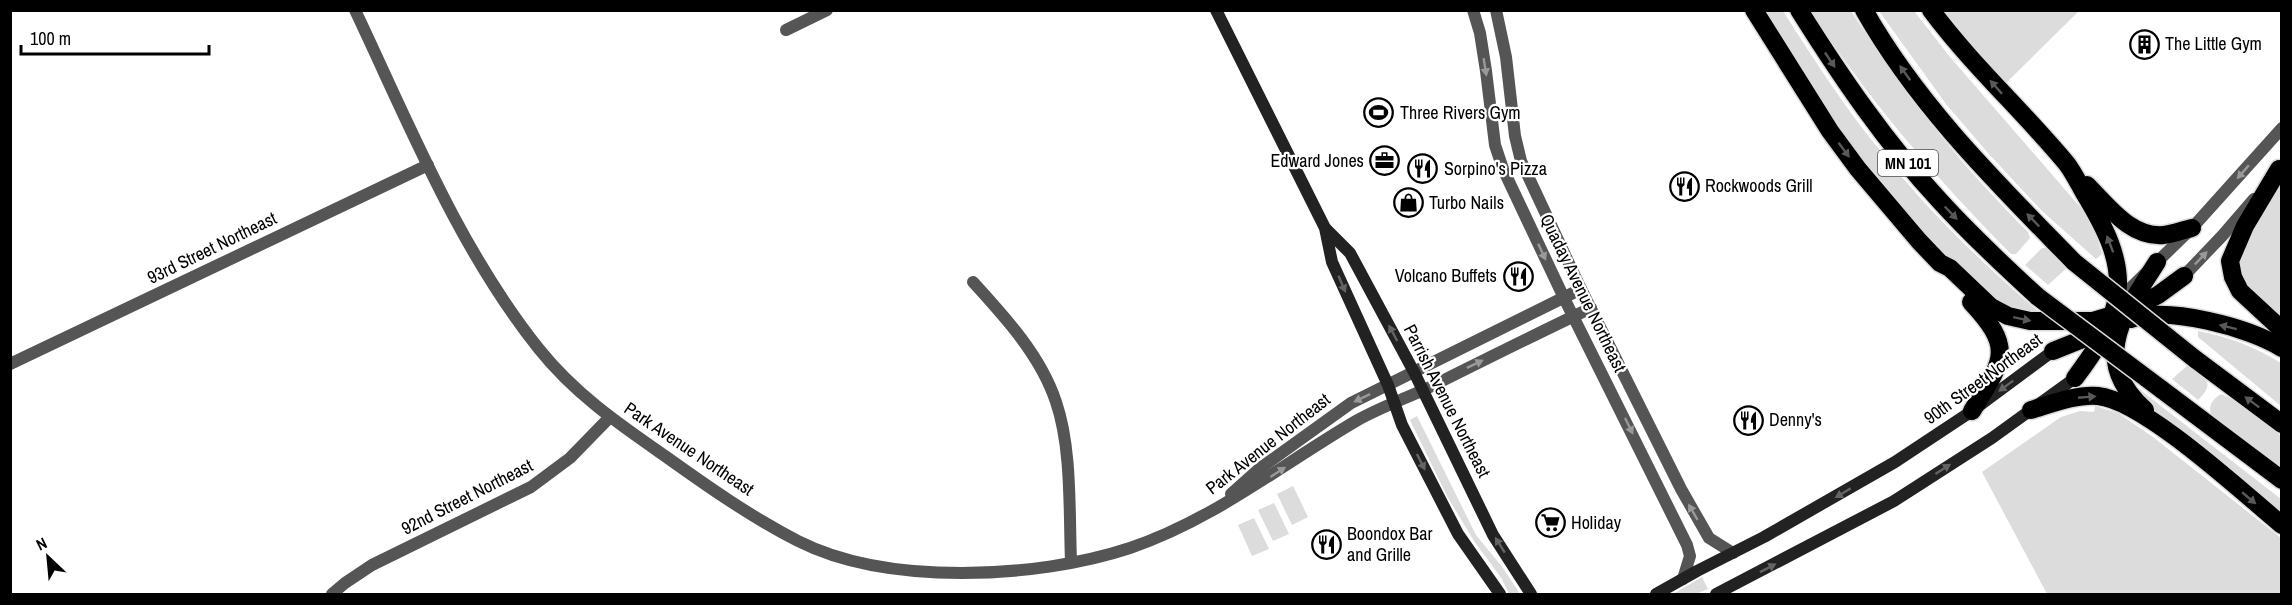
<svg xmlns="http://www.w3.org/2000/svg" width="2292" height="605" viewBox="0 0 2292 605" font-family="'Archivo Narrow',sans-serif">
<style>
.green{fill:#dcdcdc}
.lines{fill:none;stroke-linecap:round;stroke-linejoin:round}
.highway-casing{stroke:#dbdbdb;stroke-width:21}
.street{stroke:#555;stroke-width:12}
.secondary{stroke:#222;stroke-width:12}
.highway{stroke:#000;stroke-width:18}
.highway-bridge-casing{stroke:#dbdbdb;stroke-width:21;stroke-linecap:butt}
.highway-bridge{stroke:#000;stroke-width:18}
.oneway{fill:#595959}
.oneway2{fill:#999}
.oneway3{fill:#646464}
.labels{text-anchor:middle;stroke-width:4.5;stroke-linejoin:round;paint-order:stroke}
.shield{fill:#fff;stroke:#4c4c4c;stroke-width:1.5}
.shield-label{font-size:16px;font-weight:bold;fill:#000}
.poi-label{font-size:18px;fill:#000;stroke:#fff;text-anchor:start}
.street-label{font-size:18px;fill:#000;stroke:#fff}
</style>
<rect width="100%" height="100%" fill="#fff"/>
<g class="green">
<path d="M 1761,11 L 1783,11 C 1814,60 1845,108 1882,153 C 1929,212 1983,264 2040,313 L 2033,315 L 1994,304 L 1923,234 L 1858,154 Z"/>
<path d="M 1811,11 L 1851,11 C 1904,94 1959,163 2028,232 L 2030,238 L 2016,254 L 2011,254 C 1936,178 1869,101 1811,11 Z"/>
<polygon points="1879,11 1914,11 1950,57 2081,208 2093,225 2102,254 2096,259 2042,211 1988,153 1946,104"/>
<polygon points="1944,11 2079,11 2005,84"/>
<polygon points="2281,182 2281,327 2248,294 2238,268 2241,265 2240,252"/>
<polygon points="2042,248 2046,248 2069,266 2048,285 2025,265"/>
<path d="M 2198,331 C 2229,337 2255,347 2281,363 L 2281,406 L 2198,337 Z"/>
<path d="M 2187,366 C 2203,377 2218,381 2198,400 L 2172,379 Z"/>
<polygon points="2139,389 2281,499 2281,518 2158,417 2136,392"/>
<path d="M 2221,394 L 2232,399 L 2281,436 L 2281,468 L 2211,414 C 2208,405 2213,399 2221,394 Z"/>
<polygon points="2095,406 2118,413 2153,437 2281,538 2281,594 2047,594 1982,472 2061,417 2080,411 2094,412"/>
<polygon points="1417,416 1476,535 1503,568 1520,594 1509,594 1502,579 1474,541 1447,496 1410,420"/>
<polygon points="1293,486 1308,517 1292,525 1277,494"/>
<polygon points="1274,503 1289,534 1273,541 1258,510"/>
<polygon points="1254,518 1269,549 1252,556 1238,525"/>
<polygon points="1702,577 1708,589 1696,594 1673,594"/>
</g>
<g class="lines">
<defs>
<g id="highway">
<polyline points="1754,10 1830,131 1858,169 1919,241 1940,263 1950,268 1991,307 2008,316 2030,321 2093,321 2127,311 2158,295 2184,276"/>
<path d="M 1799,10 C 1841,77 1886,143 1940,201 C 1971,235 2004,266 2038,297"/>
<path d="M 1864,10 C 1918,106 1998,184 2074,262"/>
<path d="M 1931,10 C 1972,65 2023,111 2067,164 C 2073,172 2078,182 2083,191 C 2103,224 2125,262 2116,302 C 2110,330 2092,355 2075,378"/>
<polyline points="2279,169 2245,226 2230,261 2233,277 2240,291 2282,330"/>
<path d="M 2087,185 C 2109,207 2131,238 2164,235 C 2173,234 2183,230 2192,228"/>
<path d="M 1971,302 C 2015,349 2003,360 1972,411"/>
<path d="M 2131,319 C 2168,306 2248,327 2282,348"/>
<polyline points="2053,351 2103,331"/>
<polyline points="2195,359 2282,424"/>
<polyline points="2161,389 2282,480"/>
<path d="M 2031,410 C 2051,404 2076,394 2098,396 C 2145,401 2243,493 2282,525"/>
<path d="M 2145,410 C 2088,358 2125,313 2157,262"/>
</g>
</defs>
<use href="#highway" class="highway-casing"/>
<g class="street">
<path d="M 355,10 C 410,126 459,249 539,349 C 575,394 619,424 665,456 C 707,486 751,517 798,541 C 887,586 1036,579 1130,548 C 1213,520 1281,465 1356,421 C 1379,408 1404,399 1428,388 C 1482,361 1536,334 1591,308"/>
<polyline points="1473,10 1480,33 1486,71 1495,145 1503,169 1564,298 1687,545 1690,556 1683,579"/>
<polyline points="1496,10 1506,57 1515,136 1521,161 1581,289 1681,489 1709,538 1733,553"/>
<polyline points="786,30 827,10"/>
<polyline points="2179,281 2222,236 2254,199"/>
<path d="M 973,282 C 1005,317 1041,356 1056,402 C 1072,448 1069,512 1071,561"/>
<polyline points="2115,303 2192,228 2282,128"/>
<polyline points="10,364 428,165"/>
<polyline points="1231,494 1259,469 1351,403 1581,289"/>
<polyline points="332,594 345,583 372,565 531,487 570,458 609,418"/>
</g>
<g class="secondary">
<polyline points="1216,10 1325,228 1332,262 1388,385 1402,425 1458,534 1500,594"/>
<polyline points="1326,229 1350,253 1414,372 1493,535 1531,594"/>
<polyline points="1656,594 1697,571 1764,537 1895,462 1972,411 2053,351"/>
<polyline points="1716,594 1894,501 1992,438 2075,378"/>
</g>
<use href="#highway" class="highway"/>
<defs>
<g id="highway-bridge">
<polyline points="2074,262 2195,359"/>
<polyline points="2038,297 2161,389"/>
</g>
</defs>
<use href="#highway-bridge" class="highway-bridge-casing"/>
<use href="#highway-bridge" class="highway-bridge"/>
</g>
<defs><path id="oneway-solid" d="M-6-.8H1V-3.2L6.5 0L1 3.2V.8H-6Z" transform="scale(1.5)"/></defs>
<g class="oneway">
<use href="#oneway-solid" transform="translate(1830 60) rotate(56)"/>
<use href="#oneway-solid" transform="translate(1905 73) rotate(-126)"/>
<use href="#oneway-solid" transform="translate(1996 87) rotate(-132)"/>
<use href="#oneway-solid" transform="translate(1844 150) rotate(53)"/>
<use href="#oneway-solid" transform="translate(1951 213) rotate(46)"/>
<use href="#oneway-solid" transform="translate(2033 220) rotate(-134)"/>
<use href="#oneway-solid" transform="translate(2110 244) rotate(-111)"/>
<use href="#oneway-solid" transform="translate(2022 319) rotate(12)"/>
<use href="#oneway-solid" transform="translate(2228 327) rotate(-166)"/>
<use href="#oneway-solid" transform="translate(2087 397) rotate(-5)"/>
<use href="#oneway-solid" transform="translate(2252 402) rotate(-143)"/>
<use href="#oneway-solid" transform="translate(2249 498) rotate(40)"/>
</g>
<g class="oneway2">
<use href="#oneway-solid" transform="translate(1485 67) rotate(81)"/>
<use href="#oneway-solid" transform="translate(2243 172) rotate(131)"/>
<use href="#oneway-solid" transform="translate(1542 252) rotate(65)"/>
<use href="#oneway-solid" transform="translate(2201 258) rotate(-46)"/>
<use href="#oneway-solid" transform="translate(1475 364) rotate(-26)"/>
<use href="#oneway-solid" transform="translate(1362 398) rotate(154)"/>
<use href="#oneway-solid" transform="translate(1629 426) rotate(64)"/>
<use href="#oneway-solid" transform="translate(1278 472) rotate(-33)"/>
<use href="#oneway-solid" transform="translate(1693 512) rotate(-120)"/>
</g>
<g class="oneway3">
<use href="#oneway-solid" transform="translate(1342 284) rotate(67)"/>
<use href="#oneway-solid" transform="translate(1393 333) rotate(-118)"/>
<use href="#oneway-solid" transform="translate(2006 386) rotate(143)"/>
<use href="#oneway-solid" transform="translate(1421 462) rotate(63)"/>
<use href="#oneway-solid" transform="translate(1943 469) rotate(-33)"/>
<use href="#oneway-solid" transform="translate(1843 493) rotate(149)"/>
<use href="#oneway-solid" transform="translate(1500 545) rotate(-122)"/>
<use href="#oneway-solid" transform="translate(1768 568) rotate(-27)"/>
</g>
<defs>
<symbol id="building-ring" viewBox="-11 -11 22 22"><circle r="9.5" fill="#fff" stroke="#000" stroke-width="1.5"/><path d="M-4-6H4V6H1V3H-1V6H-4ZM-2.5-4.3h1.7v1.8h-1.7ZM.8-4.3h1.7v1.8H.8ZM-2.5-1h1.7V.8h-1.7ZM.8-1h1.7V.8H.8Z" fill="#000"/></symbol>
<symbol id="stadium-ring" viewBox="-11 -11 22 22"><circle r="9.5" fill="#fff" stroke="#000" stroke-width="1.5"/><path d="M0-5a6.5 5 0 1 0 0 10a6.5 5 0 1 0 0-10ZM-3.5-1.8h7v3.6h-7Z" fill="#000"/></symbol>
<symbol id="office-ring" viewBox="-11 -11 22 22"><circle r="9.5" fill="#fff" stroke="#000" stroke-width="1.5"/><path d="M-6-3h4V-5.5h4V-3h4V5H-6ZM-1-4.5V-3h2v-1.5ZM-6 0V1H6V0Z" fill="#000"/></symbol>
<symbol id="restaurant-ring" viewBox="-11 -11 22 22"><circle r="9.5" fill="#fff" stroke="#000" stroke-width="1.5"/><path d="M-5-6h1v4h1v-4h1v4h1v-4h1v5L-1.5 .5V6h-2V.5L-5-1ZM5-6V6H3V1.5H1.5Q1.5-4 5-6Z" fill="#000"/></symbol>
<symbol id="shop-ring" viewBox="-11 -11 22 22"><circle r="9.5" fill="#fff" stroke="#000" stroke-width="1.5"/><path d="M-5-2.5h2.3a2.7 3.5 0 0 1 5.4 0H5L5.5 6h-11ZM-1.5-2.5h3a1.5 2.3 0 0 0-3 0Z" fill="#000"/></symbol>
<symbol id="supermarket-ring" viewBox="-11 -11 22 22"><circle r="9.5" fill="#fff" stroke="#000" stroke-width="1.5"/><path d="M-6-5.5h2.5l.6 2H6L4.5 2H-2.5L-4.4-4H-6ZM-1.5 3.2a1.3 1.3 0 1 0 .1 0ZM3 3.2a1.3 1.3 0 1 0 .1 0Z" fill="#000"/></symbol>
</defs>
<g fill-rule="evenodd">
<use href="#building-ring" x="2128" y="28" width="33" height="33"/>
<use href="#stadium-ring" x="1362" y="96" width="33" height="33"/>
<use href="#office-ring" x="1368" y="144" width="33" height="33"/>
<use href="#restaurant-ring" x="1406" y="152" width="33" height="33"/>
<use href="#restaurant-ring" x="1668" y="170" width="33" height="33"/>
<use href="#shop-ring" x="1392" y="186" width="33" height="33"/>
<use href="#restaurant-ring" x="1502" y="260" width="33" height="33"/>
<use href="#restaurant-ring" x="1732" y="404" width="33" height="33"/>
<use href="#supermarket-ring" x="1534" y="506" width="33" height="33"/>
<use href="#restaurant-ring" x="1310" y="528" width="33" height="33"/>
</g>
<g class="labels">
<rect class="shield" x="1878" y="150" width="60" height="26" rx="4.5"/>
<g class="shield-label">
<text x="1908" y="169">MN 101</text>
</g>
<g class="poi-label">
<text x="2165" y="50">The Little Gym</text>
<text x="1400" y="119">Three Rivers Gym</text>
<text x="1364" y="167" text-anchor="end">Edward Jones</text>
<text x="1444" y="175">Sorpino's Pizza</text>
<text x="1705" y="192">Rockwoods Grill</text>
<text x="1429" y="209">Turbo Nails</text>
<text x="1497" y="282" text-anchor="end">Volcano Buffets</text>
<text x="1769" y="426">Denny's</text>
<text x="1571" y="529">Holiday</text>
<text x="1347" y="540">Boondox Bar<tspan x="1347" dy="21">and Grille</tspan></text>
</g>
<g class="street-label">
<text transform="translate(212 248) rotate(-26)" y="6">93rd Street Northeast</text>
<text transform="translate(1583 293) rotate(64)" y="6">Quaday Avenue Northeast</text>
<text transform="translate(1983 379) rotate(-36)" y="6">90th Street Northeast</text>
<text transform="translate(1447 401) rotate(63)" y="6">Parrish Avenue Northeast</text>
<text transform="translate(1268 444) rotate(-38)" y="6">Park Avenue Northeast</text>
<text transform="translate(689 449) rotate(34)" y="6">Park Avenue Northeast</text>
<text transform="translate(467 497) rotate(-27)" y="6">92nd Street Northeast</text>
</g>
</g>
<rect width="2292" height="605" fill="none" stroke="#000000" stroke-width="24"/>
<g transform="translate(48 557) rotate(334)" stroke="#ffffff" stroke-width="4.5" paint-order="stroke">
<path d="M0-4.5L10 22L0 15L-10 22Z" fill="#000000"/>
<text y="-9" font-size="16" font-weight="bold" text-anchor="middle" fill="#000000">N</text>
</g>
<path d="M21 45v9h188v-9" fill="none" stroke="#000000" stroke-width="3"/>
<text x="30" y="45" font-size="18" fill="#000000" stroke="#ffffff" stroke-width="4.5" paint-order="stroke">100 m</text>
</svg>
